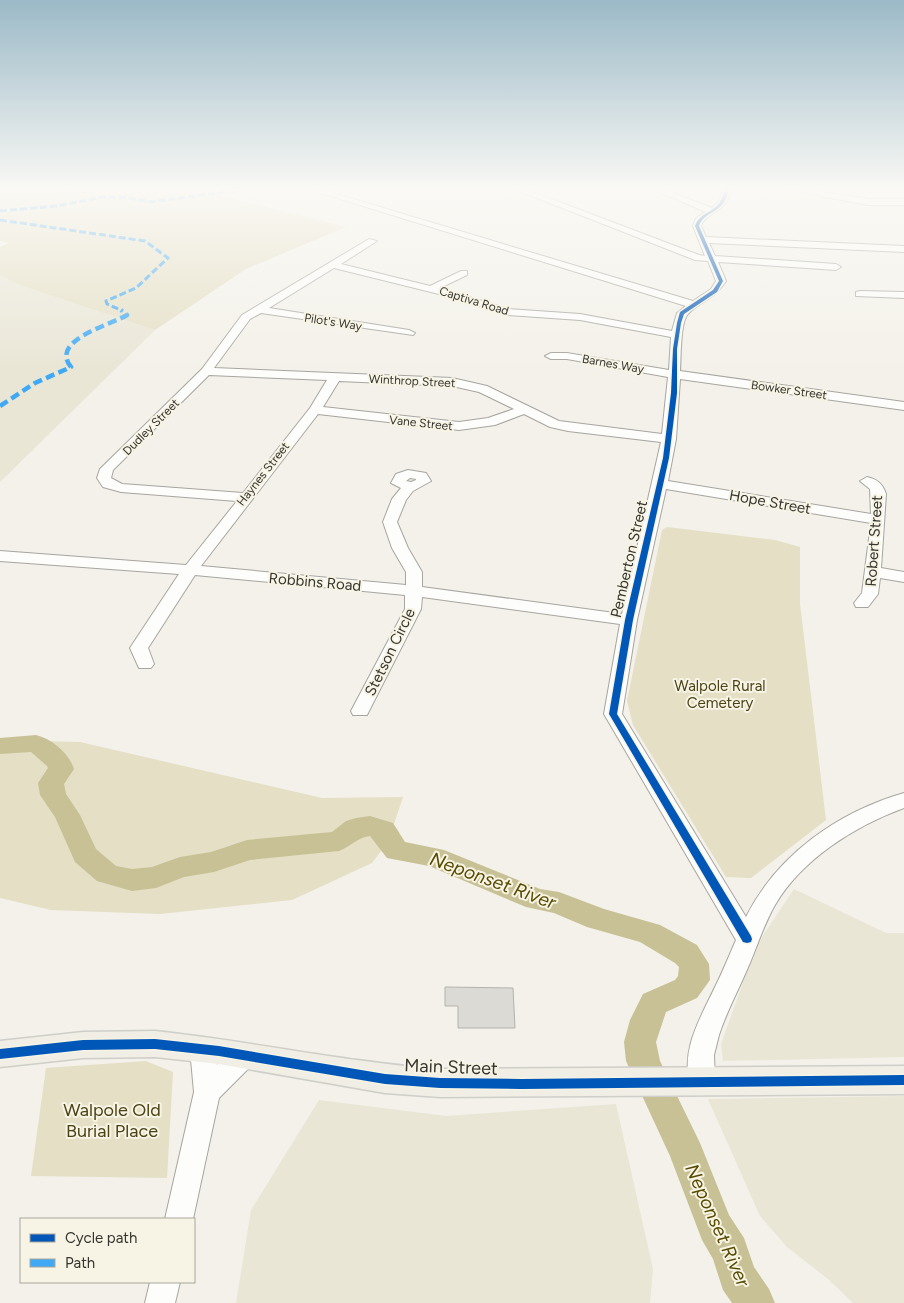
<svg xmlns="http://www.w3.org/2000/svg" width="904" height="1303" viewBox="0 0 904 1303" font-family="Figtree,sans-serif">
<style>
.built{fill:#e9e6d6}
.green{fill:#e4dfc5}
.lines{fill:none;stroke-linecap:round;stroke-linejoin:round}
.stream{stroke:#c8c195;stroke-width:2}
.river{fill:#c8c195;fill-rule:evenodd}
.building{fill:#dbdad4;stroke:#b3b2ac}
.minor-casing{stroke:#a7a59f;stroke-width:2}
.major-casing{stroke:#cfcec9;stroke-width:3}
.minor{fill:#fdfdfc;fill-rule:evenodd}
.major{fill:#f0eee5;fill-rule:evenodd}
.quiet-far1{stroke:#3fa9f5;stroke-width:3;stroke-dasharray:7 3;stroke-linecap:butt}
.quiet{stroke:#3fa9f5;stroke-width:4.5;stroke-dasharray:9 4.5;stroke-linecap:butt}
.cycleway-casing{stroke:#f7f4e5;stroke-width:3}
.cycleway{fill:#0057b8;fill-rule:evenodd}
.labels{text-anchor:middle;stroke-width:4;stroke-linejoin:round;paint-order:stroke}
.far-street-label{font-size:12px;fill:#35342e;stroke:#f7f4e5}
.street-label{font-size:15px;fill:#35342e;stroke:#f7f4e5}
.park-label{font-size:15px;fill:#4b4315;stroke:#f7f4e5}
.near-street-label{font-size:18px;fill:#35342e;stroke:#f7f4e5}
.near-park-label{font-size:18px;fill:#4b4315;stroke:#f7f4e5}
.near-water-label{font-size:19px;font-style:italic;fill:#574b00;stroke:#f7f4e5}
</style>
<rect width="100%" height="100%" fill="#f3f1e9"/>
<g class="built">
<polygon points="0,275 19,285 155,330 0,482"/>
<polygon points="794,889 886,933 904,933 904,1057 723,1061 721,1044 756,946"/>
<polygon points="904,1096 904,1303 853,1303 828,1279 787,1247 760,1216 708,1099"/>
<polygon points="319,1100 446,1116 616,1104 653,1269 650,1303 236,1303 251,1210"/>
</g>
<g class="green">
<polygon points="87,189 194,189 346,227 246,269 155,330 19,285 0,275 0,247 9,243 0,241 0,195 49,195"/>
<polygon points="667,527 775,540 800,547 800,604 826,820 751,878 726,877 633,725 627,701 662,530"/>
<polygon points="0,740 80,742 322,798 403,797 388,842 372,863 292,900 160,914 51,910 0,898"/>
<polygon points="146,1061 173,1072 167,1178 31,1176 46,1068"/>
</g>
<g class="lines">
<polyline class="stream" points="0,194 59,194 72,189"/>
<path class="river" d="M 36,735 C 52,739 69,753 74,769 L 64,784 L 66,794 L 80,815 L 96,849 L 116,866 L 132,869 L 152,867 L 180,857 L 211,852 L 247,840 L 332,832 L 346,821 L 356,818 L 370,816 L 393,823 L 405,842 L 444,850 L 540,889 L 559,892 L 604,909 L 660,925 L 697,945 L 709,964 L 710,980 L 697,998 L 666,1012 L 656,1042 L 660,1061 L 700,1143 L 729,1215 L 744,1238 L 754,1267 L 769,1289 L 775,1303 L 732,1303 L 723,1290 L 713,1259 L 702,1240 L 670,1156 L 626,1061 L 624,1042 L 630,1020 L 643,994 L 675,980 L 678,976 L 679,967 L 675,963 L 640,942 L 587,927 L 554,913 L 526,907 L 429,866 L 387,858 L 370,836 C 358,837 350,847 339,851 L 250,860 L 214,872 L 184,877 L 156,888 L 132,891 L 97,881 L 75,862 L 55,817 L 40,795 L 38,783 L 48,768 L 47,766 L 31,752 L 0,754 L 0,738 Z"/>
</g>
<polygon class="building" points="445,987 513,988 515,1028 458,1028 458,1006 445,1006"/>
<g class="lines">
<defs>
<g id="minor">
<polygon points="226,189 246,189 226,193"/>
<path d="M 308,189 L 320,189 L 693,301 L 711,289 L 716,281 L 708,261 L 695,260 L 514,189 L 525,189 L 699,255 L 705,256 L 693,226 L 696,218 L 706,212 L 652,189 L 663,189 L 712,208 L 720,200 L 723,189 L 731,189 C 727,214 706,211 701,226 L 706,237 L 904,246 L 904,252 L 709,243 L 715,256 L 836,264 L 841,267 L 836,270 L 718,262 L 726,281 C 715,299 701,300 688,314 C 680,322 681,359 680,371 L 904,402 L 904,410 L 680,379 L 676,439 L 668,481 L 871,514 L 870,489 L 860,481 L 867,477 C 877,479 883,484 886,494 L 881,568 L 904,572 L 904,582 L 880,578 L 878,594 L 868,607 L 856,607 L 854,603 L 862,593 L 871,523 L 666,489 L 637,620 L 622,714 L 746,917 C 777,855 838,812 904,793 L 904,808 C 855,826 802,859 775,905 C 763,926 756,950 746,972 C 737,993 726,1013 719,1035 L 714,1055 L 715,1081 L 711,1089 L 702,1093 L 693,1089 C 677,1055 701,1017 715,987 C 723,971 729,956 736,940 L 604,714 L 620,624 L 422,597 L 421,609 L 369,711 L 367,715 L 353,715 L 351,711 L 405,609 L 405,595 L 195,575 L 148,648 L 154,664 L 151,668 L 139,668 L 130,648 L 179,574 L 0,561 L 0,551 L 186,565 L 237,501 L 121,492 L 103,487 L 97,478 L 100,469 L 202,369 L 242,315 L 369,239 L 377,241 L 341,264 L 430,286 L 461,271 L 467,271 L 467,275 L 440,288 L 508,309 L 580,314 L 672,331 L 677,313 L 686,306 ZM 334,268 L 451,297 L 507,315 L 580,320 L 671,337 L 669,370 L 567,353 L 551,353 L 545,356 L 551,359 L 567,359 L 668,377 L 662,434 L 559,421 L 487,386 L 452,378 L 214,368 L 250,319 L 261,313 L 413,335 L 415,333 L 409,330 L 269,308 ZM 209,375 L 327,380 L 310,408 L 243,493 L 122,484 L 111,478 L 113,470 ZM 339,381 L 452,386 L 479,392 L 514,409 L 488,418 L 459,422 L 323,407 ZM 318,414 L 459,430 L 495,425 L 524,414 L 550,427 L 568,431 L 661,442 L 622,614 L 422,587 L 422,572 L 408,548 L 397,522 L 406,500 L 413,491 L 431,481 L 426,473 L 408,470 L 396,474 L 391,483 L 401,488 L 392,499 L 383,522 L 392,548 L 406,572 L 406,585 L 201,566 ZM 410,478 L 416,479 L 416,480 L 411,482 L 406,481 Z"/>
<polygon points="784,189 803,189 868,199 904,199 904,205 868,205"/>
<polygon points="860,291 904,292 904,298 856,296 856,292"/>
<path d="M 203,1038 L 212,1041 L 216,1049 L 217,1065 C 229,1054 237,1041 254,1047 L 258,1055 L 254,1063 L 219,1098 L 193,1219 L 165,1219 L 194,1092 L 190,1049 L 194,1041 Z"/>
<polygon points="150,1282 180,1282 175,1303 145,1303"/>
</g>
<path id="major" d="M 155,1031 C 250,1041 344,1062 440,1069 L 904,1066 L 904,1094 L 440,1097 L 385,1093 L 219,1064 L 155,1057 L 83,1058 L 0,1067 L 0,1041 L 83,1032 Z"/>
</defs>
<use href="#minor" class="minor-casing"/>
<use href="#major" class="major-casing"/>
<use href="#minor" class="minor"/>
<use href="#major" class="major"/>
<g class="quiet-far1">
<polyline points="0,211 56,206 103,197 123,197 151,202 229,191"/>
<polyline points="0,220 145,241 168,258 136,288 106,301 107,304 123,311"/>
</g>
<path class="quiet" d="M 0,406 L 35,383 L 71,367 C 49,340 111,325 127,315 L 121,310"/>
<defs>
<g id="cycleway">
<path d="M 725,189 L 729,189 C 724,215 704,210 699,226 L 723,281 L 717,292 L 684,314 L 681,323 L 677,349 L 677,393 L 669,458 L 633,620 L 617,714 L 751,936 L 752,939 L 751,942 L 747,943 L 743,942 L 609,714 L 625,620 L 663,458 L 671,393 L 673,349 L 677,323 L 680,312 L 713,290 L 719,281 L 695,226 C 701,209 720,215 725,189 Z"/>
<polygon points="155,1039 219,1046 385,1074 440,1078 521,1079 904,1075 904,1085 521,1089 440,1088 385,1084 219,1056 155,1049 83,1050 0,1059 0,1049 83,1040"/>
</g>
</defs>
<use href="#cycleway" class="cycleway-casing"/>
<use href="#cycleway" class="cycleway"/>
</g>
<linearGradient id="sky" x2="0" y2="1"><stop stop-color="#9bb9c7"/><stop offset="0.51" stop-color="#faf9f5"/><stop offset="1" stop-color="#faf9f5" stop-opacity="0"/></linearGradient>
<rect width="904" height="371" fill="url(#sky)"/>
<g class="labels">
<g class="far-street-label">
<text transform="translate(474 301) rotate(17)" y="4">Captiva Road</text>
<text transform="translate(333 322) rotate(9)" y="4">Pilot's Way</text>
<text transform="translate(613 364) rotate(10)" y="4">Barnes Way</text>
<text transform="translate(412 381) rotate(3)" y="4">Winthrop Street</text>
<text transform="translate(789 390) rotate(8)" y="4">Bowker Street</text>
<text transform="translate(421 423) rotate(6)" y="4">Vane Street</text>
<text transform="translate(151 427) rotate(-45)" y="4">Dudley Street</text>
<text transform="translate(263 474) rotate(-52)" y="4">Haynes Street</text>
</g>
<g class="street-label">
<text transform="translate(770 502) rotate(10)" y="5">Hope Street</text>
<text transform="translate(874 541) rotate(-86)" y="5">Robert Street</text>
<text transform="translate(629 559) rotate(-77)" y="5">Pemberton Street</text>
<text transform="translate(315 582) rotate(5)" y="5">Robbins Road</text>
<text transform="translate(390 652) rotate(-64)" y="5">Stetson Circle</text>
</g>
<g class="park-label">
<text x="720" y="691">Walpole Rural<tspan x="720" dy="17">Cemetery</tspan></text>
</g>
<g class="near-street-label">
<text transform="translate(451 1067) rotate(2)" y="6">Main Street</text>
</g>
<g class="near-park-label">
<text x="112" y="1116">Walpole Old<tspan x="112" dy="21">Burial Place</tspan></text>
</g>
<g class="near-water-label">
<text transform="translate(493 880) rotate(20)" y="7">Neponset River</text>
<text transform="translate(718 1225) rotate(66)" y="7">Neponset River</text>
</g>
</g>
<rect x="20" y="1218" width="175" height="65" fill="#f7f4e5" stroke="#a9a79c"/>
<rect x="30" y="1234" width="25" height="8" fill="#0057b8" stroke="#a9a79c"/>
<text x="65" y="1243" font-size="15" fill="#35342e">Cycle path</text>
<rect x="30" y="1259" width="25" height="8" fill="#3fa9f5" stroke="#a9a79c"/>
<text x="65" y="1268" font-size="15" fill="#35342e">Path</text>
</svg>
